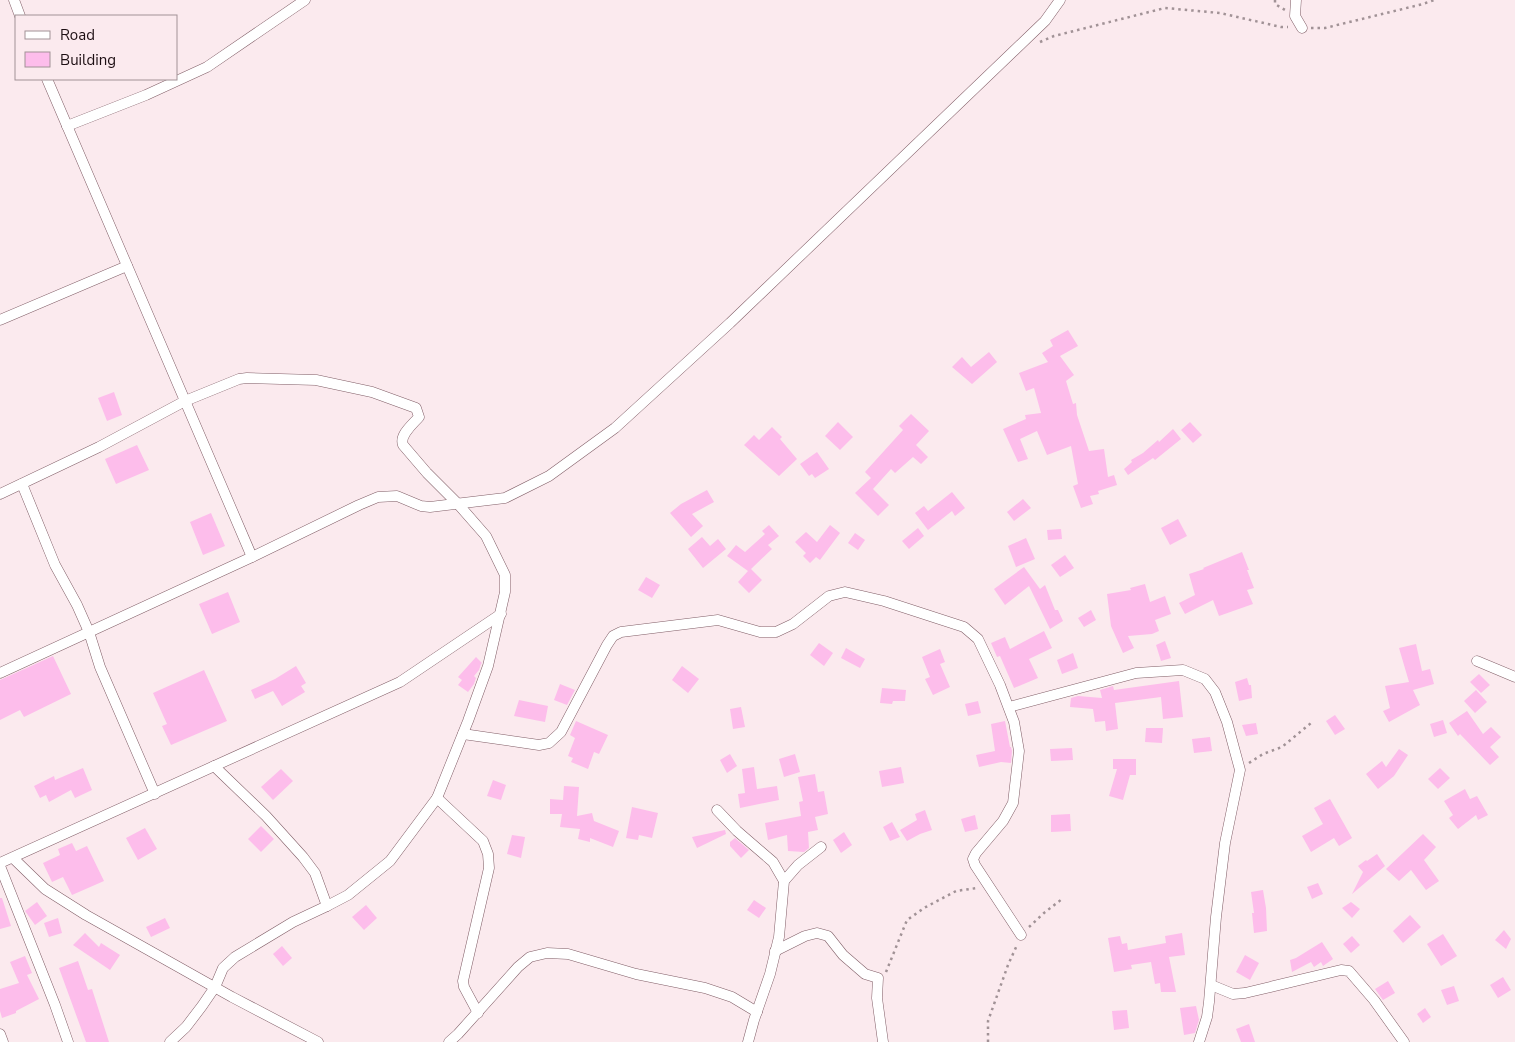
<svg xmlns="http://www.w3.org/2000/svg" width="1515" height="1042" viewBox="0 0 1515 1042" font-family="'Nunito Sans',sans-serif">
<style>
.building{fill:#fdbdeb}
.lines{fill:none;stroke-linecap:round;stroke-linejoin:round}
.minor-casing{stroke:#815e67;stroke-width:11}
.path{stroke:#a19296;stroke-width:2.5;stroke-dasharray:2.5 4;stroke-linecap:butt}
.minor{stroke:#fff;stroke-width:10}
</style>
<rect width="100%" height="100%" fill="#fbeaee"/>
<g class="building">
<polygon points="1068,330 1078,346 1060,356 1074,375 1066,381 1073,404 1076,403 1077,415 1089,451 1104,449 1108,477 1114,475 1117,485 1098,491 1099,494 1090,496 1093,504 1081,508 1073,486 1078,484 1071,446 1047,455 1037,431 1020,439 1028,459 1018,462 1003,429 1026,419 1025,415 1041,413 1034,388 1026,391 1019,373 1048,362 1042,353 1053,346 1050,340"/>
<polygon points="989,352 997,362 972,384 952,367 962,357 971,367"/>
<polygon points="114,392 122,415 107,421 98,398"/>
<polygon points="911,414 929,431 916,445 928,457 921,464 913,457 895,473 891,469 873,489 889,505 878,516 855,493 871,478 865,472 903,430 899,426"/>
<polygon points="838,422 853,437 840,450 825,436"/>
<polygon points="1190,422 1202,435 1193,443 1181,430"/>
<polygon points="772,427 782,437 780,439 797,459 779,476 744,445 754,435 759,440"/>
<polygon points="1173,429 1181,439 1155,460 1153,458 1128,475 1124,469 1132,462 1131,460 1143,453 1158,440 1159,442"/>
<polygon points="137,445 149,470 116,484 105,459"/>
<polygon points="817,452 829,469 815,478 812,474 809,476 800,464"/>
<polygon points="707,490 714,502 692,514 703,526 691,537 670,513 681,504"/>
<polygon points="952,492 965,508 955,516 952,511 928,530 915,513 924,506 928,511"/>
<polygon points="1023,499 1031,508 1014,521 1007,512"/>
<polygon points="211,513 225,546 203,555 190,522"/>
<polygon points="1178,519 1187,536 1170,545 1161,528"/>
<polygon points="769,525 779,536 768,545 772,549 751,569 762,580 749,593 738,582 748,571 727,556 736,545 745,552 765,534 762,531"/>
<polygon points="830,525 840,533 820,560 816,557 810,563 803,556 806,553 795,542 806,532 817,542"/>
<polygon points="918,528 924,536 909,549 902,541"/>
<polygon points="1061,529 1062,539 1048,540 1047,530"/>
<polygon points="855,533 865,540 858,550 848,543"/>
<polygon points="702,537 710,546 718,539 726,549 703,568 688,549"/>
<polygon points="1026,538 1035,559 1016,567 1008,546"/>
<polygon points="1242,552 1249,570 1247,570 1254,588 1247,590 1253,604 1219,616 1213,600 1185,614 1179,603 1195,595 1189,574 1204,569 1203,568"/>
<polygon points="1065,555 1074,568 1060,577 1051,565"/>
<polygon points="1024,567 1040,589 1045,585 1055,610 1058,610 1063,621 1050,629 1029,586 1005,605 994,589"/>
<polygon points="646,577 660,585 652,598 638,590"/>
<polygon points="1145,584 1150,602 1165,596 1171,614 1155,620 1159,631 1152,634 1128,636 1134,648 1123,653 1111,626 1107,594 1131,590 1130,588"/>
<polygon points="228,592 240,622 212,634 199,604"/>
<polygon points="1091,610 1096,620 1084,627 1078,618"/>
<polygon points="1044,631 1052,648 1029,659 1038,678 1014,688 1000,656 997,657 991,643 1005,637 1010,649"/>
<polygon points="1165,641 1171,658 1161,661 1156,645"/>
<polygon points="819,643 833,653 824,666 810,655"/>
<polygon points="1416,644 1422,671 1430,669 1434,684 1413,690 1420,705 1389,722 1383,711 1390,708 1385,686 1409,682 1399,648"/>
<polygon points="846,648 865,659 860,668 841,658"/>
<polygon points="940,649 945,662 940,664 950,687 933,695 925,679 930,677 922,657"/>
<polygon points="1073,653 1078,668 1062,674 1057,660"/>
<polygon points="53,656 71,694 24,717 20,710 0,720 0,680"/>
<polygon points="476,657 482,663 481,664 479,670 474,676 476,678 474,684 468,692 458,685 462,680 458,677"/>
<polygon points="296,666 306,683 301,686 305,692 282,706 273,691 255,699 251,690 275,679"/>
<polygon points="682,666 699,679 688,693 672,680"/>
<polygon points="204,670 227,721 171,745 162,726 167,724 153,693"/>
<polygon points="1479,674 1490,685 1481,693 1470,682"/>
<polygon points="1247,678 1249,685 1251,685 1252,698 1239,701 1235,682"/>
<polygon points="1179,681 1183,717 1163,719 1161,697 1115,703 1118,729 1106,731 1105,721 1095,722 1093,709 1070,707 1071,698 1078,696 1102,698 1100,690 1113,686 1114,690"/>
<polygon points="560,684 575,690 567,705 554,700"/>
<polygon points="882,688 906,690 905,701 893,701 892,704 880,703"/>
<polygon points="1476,690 1487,702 1475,713 1464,701"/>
<polygon points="519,700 548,706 545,722 514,716"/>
<polygon points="978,701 981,713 968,716 965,704"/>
<polygon points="741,707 745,727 733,729 730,709"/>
<polygon points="1467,711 1483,734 1491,727 1501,737 1490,747 1499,757 1490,765 1460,734 1458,736 1449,723"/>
<polygon points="1335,715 1345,729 1335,735 1326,721"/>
<polygon points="1443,720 1447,733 1434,737 1430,724"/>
<polygon points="576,721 608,735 599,754 594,752 588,769 571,762 573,758 568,756 575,738 570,735"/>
<polygon points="1005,721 1010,747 1011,747 1012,751 1011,763 1001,762 979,767 976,755 995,751 991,724"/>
<polygon points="1256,723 1258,734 1246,736 1242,725"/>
<polygon points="1146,728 1163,728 1162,743 1145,742"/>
<polygon points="1210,737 1212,751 1194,753 1192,739"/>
<polygon points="1072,748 1073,760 1051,761 1050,749"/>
<polygon points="1399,749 1408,755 1394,776 1378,789 1366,774 1382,761 1386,767"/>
<polygon points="730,754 737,766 727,773 720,760"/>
<polygon points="795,754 800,772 784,777 779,759"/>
<polygon points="1113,759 1136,759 1136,775 1130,775 1123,800 1109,796 1117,769 1113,769"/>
<polygon points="754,767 757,789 777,786 779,800 740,808 738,794 745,793 742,769"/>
<polygon points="901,767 904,783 882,787 879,771"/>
<polygon points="83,768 92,790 75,798 71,790 49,802 46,795 40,798 34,786 54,776 55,780"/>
<polygon points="1440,768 1450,778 1438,789 1428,779"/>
<polygon points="281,769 293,781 273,800 261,787"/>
<polygon points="815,774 818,792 824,791 828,814 815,817 818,830 808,832 809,848 804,852 788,851 787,835 768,840 765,823 801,816 799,802 803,801 798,777"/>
<polygon points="493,780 506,785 501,800 487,796"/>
<polygon points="564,786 579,787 577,816 592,813 594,821 619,831 613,847 590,838 590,842 578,839 580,829 560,827 562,814 550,814 550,799 563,800"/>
<polygon points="1465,789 1470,799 1477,796 1488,815 1478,820 1476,815 1458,829 1449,818 1453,815 1444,801"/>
<polygon points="1330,799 1352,838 1339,846 1334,838 1311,852 1302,836 1323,824 1314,808"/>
<polygon points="632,807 658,813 652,838 639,835 638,840 626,838"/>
<polygon points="925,810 932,830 920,834 907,841 900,830 917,820 915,814"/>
<polygon points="1070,814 1071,831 1051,832 1051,815"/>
<polygon points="975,815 978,829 965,832 961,819"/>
<polygon points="892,822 900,837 890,841 883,827"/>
<polygon points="261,826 274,839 261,852 248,839"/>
<polygon points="145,828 157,849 138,860 126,838"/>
<polygon points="725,830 726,834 697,848 692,837"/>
<polygon points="844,832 852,845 841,853 833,840"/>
<polygon points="1423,834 1436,847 1424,860 1439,881 1426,890 1411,870 1399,881 1386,869"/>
<polygon points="512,835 525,837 521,858 507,854"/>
<polygon points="735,838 749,850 741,858 730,846 730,842"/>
<polygon points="72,843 76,851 87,846 104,881 72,895 63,877 52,882 43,863 60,855 58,849"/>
<polygon points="1377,854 1385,866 1352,894 1363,872 1358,866 1366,860 1367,861"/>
<polygon points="1318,883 1323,894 1312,899 1307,887"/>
<polygon points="1263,890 1266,908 1267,931 1254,933 1252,913 1254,913 1251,892"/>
<polygon points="0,898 2,898 11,926 0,929"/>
<polygon points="754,900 766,908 759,918 747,910"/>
<polygon points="37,902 47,916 35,925 25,911"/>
<polygon points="1351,902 1360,909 1352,918 1342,908"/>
<polygon points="366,905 377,918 364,930 352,917"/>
<polygon points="1410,915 1421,927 1403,943 1393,931"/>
<polygon points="58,918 62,933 49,937 44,923"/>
<polygon points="165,918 170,928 151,937 146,927"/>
<polygon points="1504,930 1511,939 1506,949 1495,940"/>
<polygon points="85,933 99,947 101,943 120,955 110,970 73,945"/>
<polygon points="1182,933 1185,955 1169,957 1176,992 1161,992 1160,983 1155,984 1151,962 1131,965 1132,969 1114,972 1108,938 1120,936 1122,944 1127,943 1128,950 1166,943 1165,936"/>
<polygon points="1443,934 1457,956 1441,966 1427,944"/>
<polygon points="1352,936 1360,945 1351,953 1343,944"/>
<polygon points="1322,942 1333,959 1323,966 1321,962 1314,967 1311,962 1292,972 1290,960 1296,958"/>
<polygon points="282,946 292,958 283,966 273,954"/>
<polygon points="1245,955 1259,963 1250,980 1236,972"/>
<polygon points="25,956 32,973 27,975 39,999 16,1011 16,1013 2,1018 0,1011 0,989 19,983 10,962"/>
<polygon points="78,961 88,990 92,989 109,1042 86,1042 59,968"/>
<polygon points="1503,977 1511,990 1498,998 1490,985"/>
<polygon points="1388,981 1395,993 1383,1000 1375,989"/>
<polygon points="1454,986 1459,1001 1447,1005 1441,990"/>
<polygon points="1196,1006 1199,1020 1195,1033 1184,1035 1180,1008"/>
<polygon points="1425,1008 1431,1017 1423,1023 1417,1014"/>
<polygon points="1127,1010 1129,1028 1114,1030 1112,1011"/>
<polygon points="1249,1024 1255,1042 1241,1042 1236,1029"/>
</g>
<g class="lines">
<defs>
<g id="minor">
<polyline points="14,0 20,16"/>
<polyline points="1296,0 1295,16 1302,28"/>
<polyline points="47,79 252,557"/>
<polyline points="67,126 146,95 207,67 305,0"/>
<polyline points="0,320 127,266"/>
<polyline points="22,484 55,565 77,605 89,632 100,667 155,794"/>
<path d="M 0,494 L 99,447 L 185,401 L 239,379 L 247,378 L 316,380 L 372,392 L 416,408 L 419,417 C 413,424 399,435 403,445 L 427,473 L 458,504 L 486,536 L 505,575 L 505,592 L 488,666 L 468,721 L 437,798 L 390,861 L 348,895 L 327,906 L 293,922 L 235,957 L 223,968 L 215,987 L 202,1006 L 186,1027 L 170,1042"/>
<polyline points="1477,661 1515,677"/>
<polyline points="0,673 252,557 359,505 378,497 397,496 421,506 430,507 505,498 549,476 615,428 730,323 1045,21 1060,0"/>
<polyline points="1009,707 1136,673 1183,670 1205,679 1215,692 1227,722 1240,770 1225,843 1216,917 1209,1002 1207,1017 1199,1042"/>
<polyline points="463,734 539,745 549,743 561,732 607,645 613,636 621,632 718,620 760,632 776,632 793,624 829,596 845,592 884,601 964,627 978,639 1000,685 1014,722 1019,751 1013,803 1003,821 976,853 973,859 975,865 1021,935"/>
<polyline points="214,766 266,816 303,857 315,873 327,906"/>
<polyline points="437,798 483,841 488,854 489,868 463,981 464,987 478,1013"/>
<polyline points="717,810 737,831 773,862 784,881"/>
<polyline points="13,858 45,889 86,915 232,997 318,1042"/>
<polyline points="0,863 400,682 501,614"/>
<polyline points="0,866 55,1005 68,1042"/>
<polyline points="775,951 805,936 817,933 828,936 843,955 865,974 878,978 877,998 883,1042"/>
<polyline points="1211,985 1233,994 1245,993 1341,970 1349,971 1374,1000 1404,1042"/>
<polyline points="0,1034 3,1042"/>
<polyline points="449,1042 458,1034 518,967 530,957 547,953 568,954 636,974 705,988 732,997 757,1012"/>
<polyline points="748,1042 754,1020 770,974 779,937 784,881 798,865 821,847"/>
</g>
</defs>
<use href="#minor" class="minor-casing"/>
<g class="path">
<polyline points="1275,0 1275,4 1285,10"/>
<polyline points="1311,28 1325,28 1423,4 1434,0"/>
<polyline points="1040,42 1054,36 1165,8 1220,13 1281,27 1288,27"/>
<polyline points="1249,763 1263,754 1282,747 1311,723"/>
<polyline points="1029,927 1044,913 1062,899"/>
<polyline points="886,972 907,920 924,908 956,891 977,888"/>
<polyline points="988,1042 988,1021 1008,965 1017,945"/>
</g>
<use href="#minor" class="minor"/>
</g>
<rect x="15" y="15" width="162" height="65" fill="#fbeaee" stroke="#a29296"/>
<rect x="25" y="31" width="25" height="8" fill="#ffffff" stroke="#a29296"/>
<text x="60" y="40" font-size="15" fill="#1d0f13">Road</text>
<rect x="25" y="52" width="25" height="15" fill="#fdbdeb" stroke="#a29296"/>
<text x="60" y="65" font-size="15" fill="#1d0f13">Building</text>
</svg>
